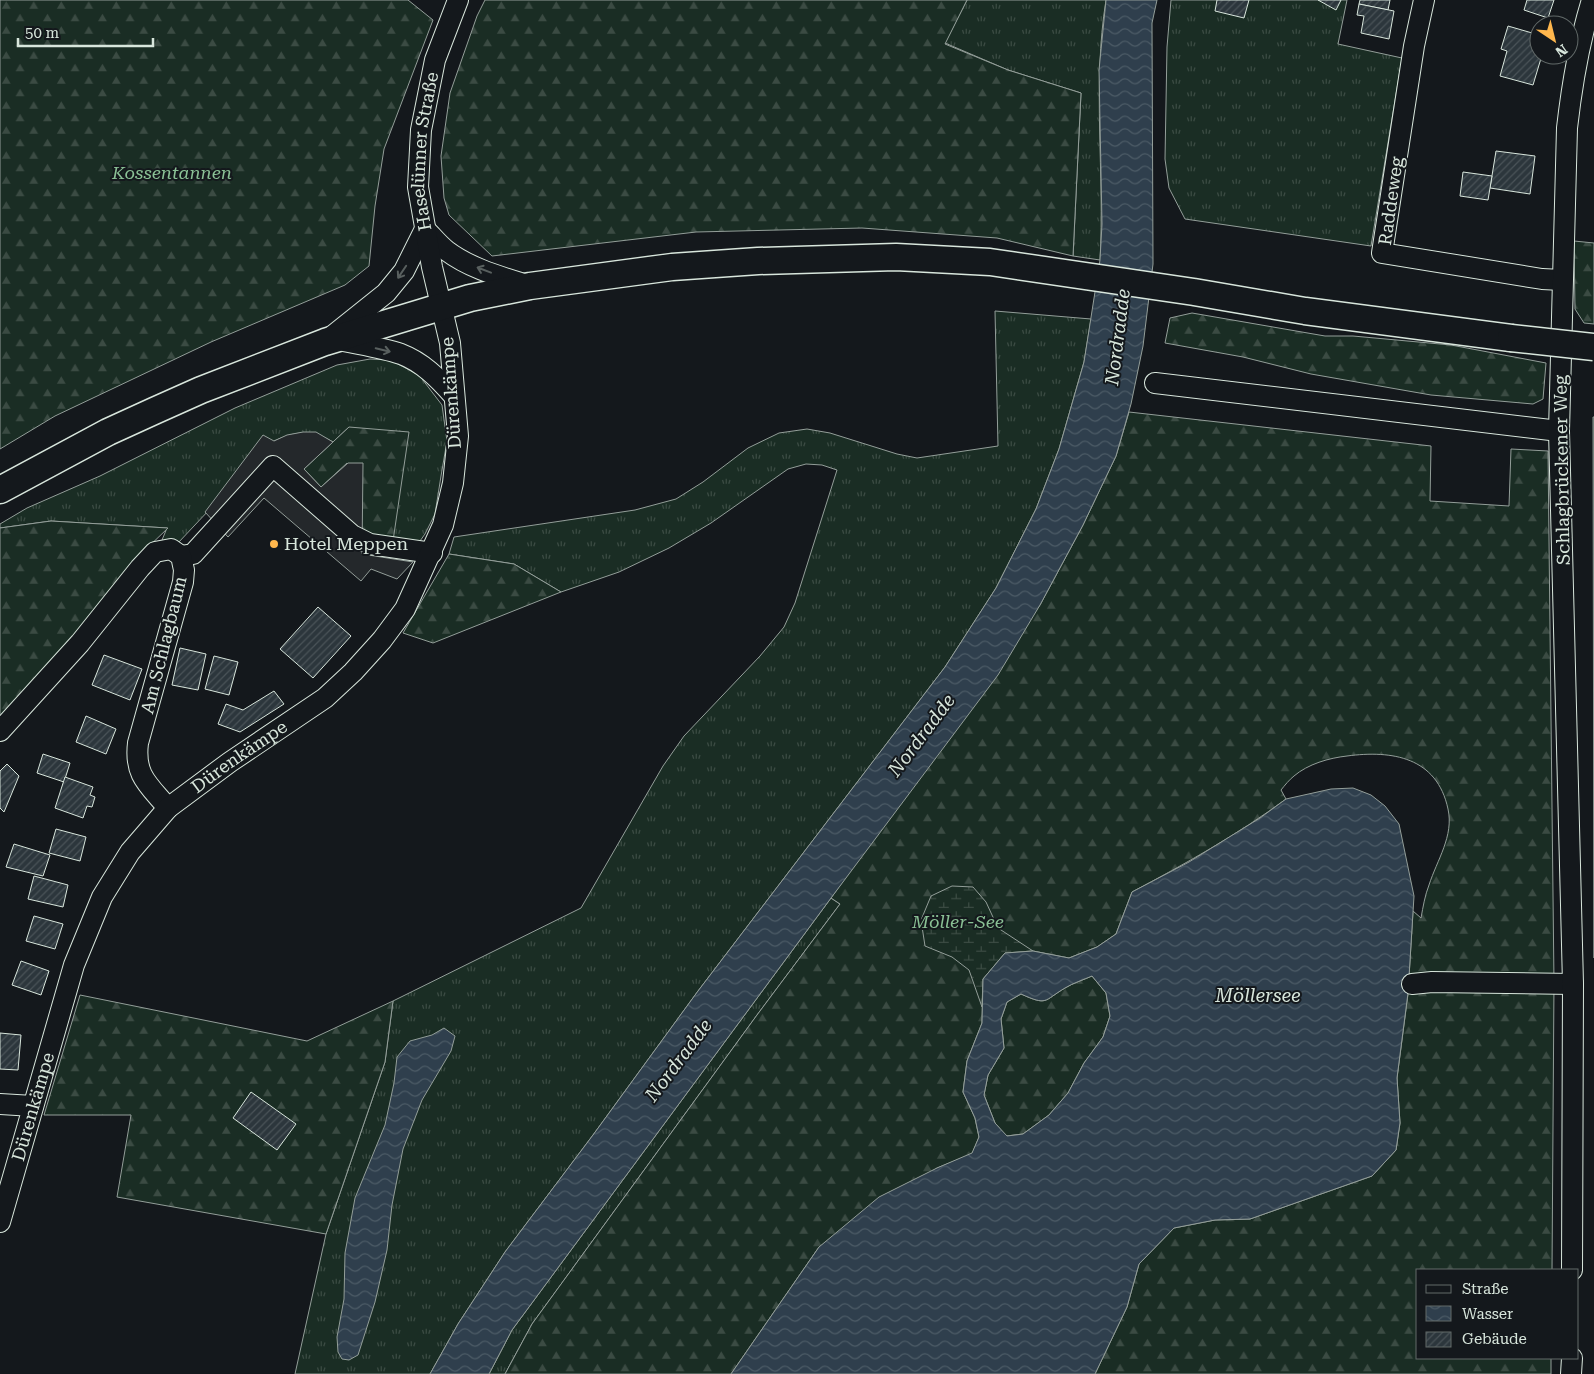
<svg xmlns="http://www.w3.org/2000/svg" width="1594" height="1374" viewBox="0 0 1594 1374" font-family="'Roboto Serif',serif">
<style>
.grass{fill:url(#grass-tufts);stroke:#939e99}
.forest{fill:url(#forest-firs);stroke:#939e99}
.wetland{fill:url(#wetland-marsh);stroke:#939e99}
.parking{fill:#24282b;stroke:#939e99}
.water{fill:url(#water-waves);stroke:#939e99;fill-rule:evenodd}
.building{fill:url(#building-hatch);stroke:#d8e6dc}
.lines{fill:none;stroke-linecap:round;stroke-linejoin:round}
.minor-casing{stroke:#d8e6dc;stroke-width:22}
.major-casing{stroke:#d8e6dc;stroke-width:29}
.minor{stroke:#14181c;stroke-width:20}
.major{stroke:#14181c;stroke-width:26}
.major-bridge-casing{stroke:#d8e6dc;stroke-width:29;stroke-linecap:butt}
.major-bridge{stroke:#14181c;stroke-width:26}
.oneway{stroke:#59605f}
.poi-dot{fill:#ffb74d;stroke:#14181c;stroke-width:2}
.labels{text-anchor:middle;stroke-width:4;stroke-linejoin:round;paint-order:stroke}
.street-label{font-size:18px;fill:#d8e6dc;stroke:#14181c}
.park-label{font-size:18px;font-style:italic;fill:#8ac095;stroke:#14181c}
.poi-label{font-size:18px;fill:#d8e6dc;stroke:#14181c;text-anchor:start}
.water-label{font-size:19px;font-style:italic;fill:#d8e6dc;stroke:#14181c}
</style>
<defs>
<pattern id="grass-tufts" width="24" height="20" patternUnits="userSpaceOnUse" patternTransform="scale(1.25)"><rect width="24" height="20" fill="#1a2d24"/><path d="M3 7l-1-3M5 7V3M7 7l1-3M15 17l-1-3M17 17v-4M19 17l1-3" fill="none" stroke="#3b4b43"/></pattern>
<pattern id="forest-firs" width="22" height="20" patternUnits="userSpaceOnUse" patternTransform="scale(1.25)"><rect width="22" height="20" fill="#1a2d24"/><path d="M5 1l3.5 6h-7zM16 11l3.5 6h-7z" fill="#3b4b43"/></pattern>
<pattern id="wetland-marsh" width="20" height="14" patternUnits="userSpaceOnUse" patternTransform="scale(1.25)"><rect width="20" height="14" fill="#1a2d24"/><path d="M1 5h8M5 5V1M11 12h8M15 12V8" fill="none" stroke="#3b4b43"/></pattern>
<pattern id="water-waves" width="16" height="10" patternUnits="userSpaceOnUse" patternTransform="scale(1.25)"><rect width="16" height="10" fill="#2f3f4d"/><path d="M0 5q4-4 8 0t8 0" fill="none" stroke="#4c5b66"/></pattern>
<pattern id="building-hatch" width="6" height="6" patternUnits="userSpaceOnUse" patternTransform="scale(1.25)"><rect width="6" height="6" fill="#2c363c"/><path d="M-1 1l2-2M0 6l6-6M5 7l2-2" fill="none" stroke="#4a5358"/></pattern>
</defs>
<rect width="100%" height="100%" fill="#14181c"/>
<g class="grass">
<path d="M 967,0 L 1106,0 C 1092,86 1105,174 1100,260 L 1073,256 L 1081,93 L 1008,70 L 945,43 Z"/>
<polygon points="1171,0 1347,0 1338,44 1402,58 1371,246 1185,219 1169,188 1165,159 1167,47"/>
<polygon points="995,311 1091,319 1084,362 1059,449 1036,509 996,588 945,667 698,991 593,1135 505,1252 458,1324 430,1374 295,1374 326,1234 385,1062 393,1001 581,908 663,766 684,736 760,656 784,627 795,603 837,470 822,465 806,464 788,469 711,523 669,548 619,572 561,592 514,564 449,554 454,537 635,510 676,499 703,482 748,448 779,433 807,429 830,433 897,454 917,458 998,446"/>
<path d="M 370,359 L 390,360 L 419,375 L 442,405 L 447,441 L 441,476 L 435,514 L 425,534 L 420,541 L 393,541 L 349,427 L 333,442 C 312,429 296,431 274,441 L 178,543 L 164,544 L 162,540 L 167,528 L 51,521 L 0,528 L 0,524 L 27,508 L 100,476 L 235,408 L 337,365 Z"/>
<polygon points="831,898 840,904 757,1015 532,1324 505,1374 489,1374 512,1330"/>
</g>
<g class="forest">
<polygon points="0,0 408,0 433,20 384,149 375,206 369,266 345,285 211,342 55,416 0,449"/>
<polygon points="485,0 967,0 945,44 1008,70 1081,93 1073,256 997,238 862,228 696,232 492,256 449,215 444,198 441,156 450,93 477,16"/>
<polygon points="1574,241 1594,243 1594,324 1584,323 1575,309"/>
<polygon points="1192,313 1325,336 1353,336 1451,345 1546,363 1543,399 1533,404 1431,395 1311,374 1243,357 1165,343 1170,318"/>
<path d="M 1129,412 L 1431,446 L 1430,501 L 1509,506 L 1511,449 L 1548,451 L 1554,983 L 1552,1270 L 1418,1270 L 1418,1358 L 1551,1358 L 1551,1374 L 1095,1374 L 1127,1307 L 1139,1264 L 1174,1228 L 1215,1220 L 1250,1219 L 1372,1176 L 1396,1150 L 1400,1123 L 1397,1078 L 1408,994 L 1413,911 L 1421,918 C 1423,907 1425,895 1429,885 C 1437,860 1454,836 1448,809 C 1437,757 1392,750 1347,756 C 1329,758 1308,764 1294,776 C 1289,780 1285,785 1281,790 L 1286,799 C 1237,835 1185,864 1132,892 L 1116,934 L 1097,947 L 1069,958 L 1033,951 L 983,979 L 982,1023 L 967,1061 L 963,1092 L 975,1118 L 979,1137 L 972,1154 L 937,1168 L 819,1247 L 731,1374 L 505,1374 L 532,1324 L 757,1015 L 840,904 L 831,898 L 1040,605 L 1083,525 L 1116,456 Z"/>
<polygon points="1593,417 1594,417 1594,958"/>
<polygon points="349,427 409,432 393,541 362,534 347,463 321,487 304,469"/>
<polygon points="51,521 168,528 142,553 0,725 0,528"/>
<polygon points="449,554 514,564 561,592 433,643 403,633"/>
<path d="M 1092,976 L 1106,993 L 1110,1016 L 1103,1037 L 1084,1063 L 1068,1093 L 1049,1115 L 1023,1134 L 1006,1136 L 995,1123 L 984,1095 L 988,1075 L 1004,1048 L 1001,1019 L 1007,1002 L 1021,994 C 1048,1006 1043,1001 1065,988 C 1073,983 1083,980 1092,976 Z"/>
<polygon points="80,995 307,1041 393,1001 385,1062 326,1234 117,1197 131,1115 44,1115"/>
</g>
<polygon class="wetland" points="952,886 973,887 986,902 998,928 1033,951 1005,953 983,979 982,1007 969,970 952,957 925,946 921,920 931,896"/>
<polygon class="parking" points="303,432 316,432 333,442 304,469 321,487 348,463 363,463 362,554 413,562 397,579 371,569 361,581 264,498 228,537 205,512 263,435 274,441 287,435"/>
<g class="water">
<polygon points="1106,0 1157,0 1152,23 1153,264 1143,346 1131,404 1116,456 1083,525 1040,605 998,675 831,898 512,1330 489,1374 430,1374 458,1324 505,1252 593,1135 698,991 945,667 996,588 1036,509 1059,449 1084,362 1100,260 1102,224 1099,70"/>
<path d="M 1353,788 L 1371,795 L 1385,806 L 1399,824 L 1414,896 L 1408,993 L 1397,1078 L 1400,1123 L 1396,1150 L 1372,1176 L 1250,1219 L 1215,1220 L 1174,1228 L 1139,1264 L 1127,1307 L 1095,1374 L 731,1374 L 819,1247 L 879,1197 L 937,1168 L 972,1153 L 979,1137 L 975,1118 L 963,1092 L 967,1061 L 982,1023 L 983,979 L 1005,953 L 1033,951 L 1069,958 L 1097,947 L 1116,934 L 1132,892 L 1189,862 L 1260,818 L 1286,799 L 1331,789 ZM 1092,976 L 1106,993 L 1110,1016 L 1103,1037 L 1084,1063 L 1068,1093 L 1049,1115 L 1023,1134 L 1007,1136 L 995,1123 L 984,1095 L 988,1075 L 1004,1048 L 1001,1019 L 1007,1002 L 1021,994 C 1048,1006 1043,1001 1065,988 C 1073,983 1083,980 1092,976 Z"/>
<polygon points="444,1028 455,1036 451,1051 422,1100 403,1149 392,1205 387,1250 375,1302 358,1355 349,1360 342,1359 338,1352 337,1337 344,1299 345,1253 355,1198 385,1125 394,1083 397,1057 410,1041 432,1035"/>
</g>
<g class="building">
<polygon points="1217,0 1249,0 1244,18 1215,11"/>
<polygon points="1318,0 1341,0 1336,10"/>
<polygon points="1360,0 1390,0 1388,10 1359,4"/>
<polygon points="1527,0 1554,0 1548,18 1524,10"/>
<polygon points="1359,4 1394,11 1389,39 1361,33 1364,16 1357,15"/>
<polygon points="1508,26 1539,35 1539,55 1542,55 1533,85 1500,76 1507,51 1501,49"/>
<polygon points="1496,151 1535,156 1530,194 1490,188"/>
<polygon points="1463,172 1492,176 1488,200 1460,196"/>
<polygon points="318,607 351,636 313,678 280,649"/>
<polygon points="180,648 206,654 198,690 172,685"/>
<polygon points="104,655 142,669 130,700 92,685"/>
<polygon points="214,656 238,662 229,695 205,689"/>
<polygon points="274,691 284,704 240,732 218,724 226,704 243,710"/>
<polygon points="86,716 116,729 106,754 76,742"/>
<polygon points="43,754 70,763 64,782 37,773"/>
<polygon points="7,764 19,776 4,812 0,808 0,771"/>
<polygon points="65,777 93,787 90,795 95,797 92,807 87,806 83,818 55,808"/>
<polygon points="56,829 86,837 80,861 49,853"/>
<polygon points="14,844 50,855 43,876 6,867"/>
<polygon points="34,876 68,885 63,907 28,899"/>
<polygon points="34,916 63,924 55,949 26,941"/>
<polygon points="21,961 49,971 41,995 12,985"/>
<polygon points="0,1033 21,1035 18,1070 0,1069"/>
<polygon points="251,1092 296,1124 277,1150 233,1118"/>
</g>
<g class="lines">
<defs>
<g id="minor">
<polyline points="1424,0 1414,46 1382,253 1542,279 1562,280"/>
<path d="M 425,229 C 432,236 439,245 447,251 C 471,269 502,277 530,286"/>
<polyline points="331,337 386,293 404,271 425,229"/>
<path d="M 335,339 C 356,344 380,347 401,354 C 422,362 438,378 453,395"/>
<polyline points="1155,383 1559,431"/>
<polyline points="181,556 193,554 273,466 352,535 370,544 432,553"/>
<path d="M 0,731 L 80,643 L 140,568 L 155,552 L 171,549 L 181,556 L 184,570 L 183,582 L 138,743 C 134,776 149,785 168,808"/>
<polyline points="1412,984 1432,982 1573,984"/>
<polyline points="0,1104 33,1106"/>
<path id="s1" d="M 0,1222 L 74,965 L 102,897 L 130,852 L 168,808 L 230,762 L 325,698 L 353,672 L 382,640 L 405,609 L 443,525 L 453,483 L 458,436 L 450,343 L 432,267 L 418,187 L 421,130 L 435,60 L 458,0"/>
<path d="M 1572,1270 L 1573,984 L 1559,431 L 1567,128 C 1572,84 1579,42 1592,0"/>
<polyline points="1571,1374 1572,1358"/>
</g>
<polyline id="major" points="0,490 108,432 154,411 201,390 325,342 470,298 530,286 672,267 758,261 896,257 990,262 1194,292 1305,311 1511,338"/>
</defs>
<use href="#minor" class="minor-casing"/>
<use href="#major" class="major-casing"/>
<use href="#minor" class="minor"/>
<use href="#major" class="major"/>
<defs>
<polyline id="major-bridge" points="1511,338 1594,347"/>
</defs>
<use href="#major-bridge" class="major-bridge-casing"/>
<use href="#major-bridge" class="major-bridge"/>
</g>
<defs><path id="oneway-shaft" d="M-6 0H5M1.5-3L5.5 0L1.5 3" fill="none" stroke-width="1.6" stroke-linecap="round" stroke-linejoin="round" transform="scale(1.25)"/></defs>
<g class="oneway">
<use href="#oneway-shaft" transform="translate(484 270) rotate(-159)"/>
<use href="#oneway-shaft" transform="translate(402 272) rotate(124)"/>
<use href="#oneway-shaft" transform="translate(383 350) rotate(13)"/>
</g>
<circle class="poi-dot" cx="274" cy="544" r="5"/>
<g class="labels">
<g class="street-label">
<text dy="6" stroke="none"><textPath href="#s1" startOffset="1235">Haselünner Straße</textPath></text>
<text transform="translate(1391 201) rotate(-82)" y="6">Raddeweg</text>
<text transform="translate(451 393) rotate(-94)" y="6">Dürenkämpe</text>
<text transform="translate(1562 470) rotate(-91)" y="6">Schlagbrückener Weg</text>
<text transform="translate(164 645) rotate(-76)" y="6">Am Schlagbaum</text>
<text dy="6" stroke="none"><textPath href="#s1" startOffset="540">Dürenkämpe</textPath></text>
<text dy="6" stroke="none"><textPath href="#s1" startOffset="120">Dürenkämpe</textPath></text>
</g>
<g class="park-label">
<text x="172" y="179">Kossentannen</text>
<text x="958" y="928">Möller-See</text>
</g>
<g class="poi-label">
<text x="284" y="550">Hotel Meppen</text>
</g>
<g class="water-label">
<text transform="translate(1117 337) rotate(-83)" y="7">Nordradde</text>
<text transform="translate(921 735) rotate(-53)" y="7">Nordradde</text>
<text x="1258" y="1002">Möllersee</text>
<text transform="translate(678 1060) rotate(-53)" y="7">Nordradde</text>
</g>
</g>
<rect x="1416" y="1269" width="162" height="90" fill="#14181c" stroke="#626a69"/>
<rect x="1426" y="1285" width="25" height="8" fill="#14181c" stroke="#626a69"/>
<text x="1462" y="1294" font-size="15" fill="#d8e6dc">Straße</text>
<rect x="1426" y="1306" width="25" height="15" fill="url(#water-waves)" stroke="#626a69"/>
<text x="1462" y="1319" font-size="15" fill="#d8e6dc">Wasser</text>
<rect x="1426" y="1332" width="25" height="15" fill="url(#building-hatch)" stroke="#626a69"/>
<text x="1462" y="1344" font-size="15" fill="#d8e6dc">Gebäude</text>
<g transform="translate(1554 40) rotate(145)"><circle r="24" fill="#14181c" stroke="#626a69"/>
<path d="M0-4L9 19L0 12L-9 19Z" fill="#ffb74d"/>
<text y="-8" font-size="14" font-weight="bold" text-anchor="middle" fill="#d8e6dc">N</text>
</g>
<path d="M18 38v8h135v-8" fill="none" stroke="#d8e6dc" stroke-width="2.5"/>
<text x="25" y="38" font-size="15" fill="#d8e6dc" stroke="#14181c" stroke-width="4" paint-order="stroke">50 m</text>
</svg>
